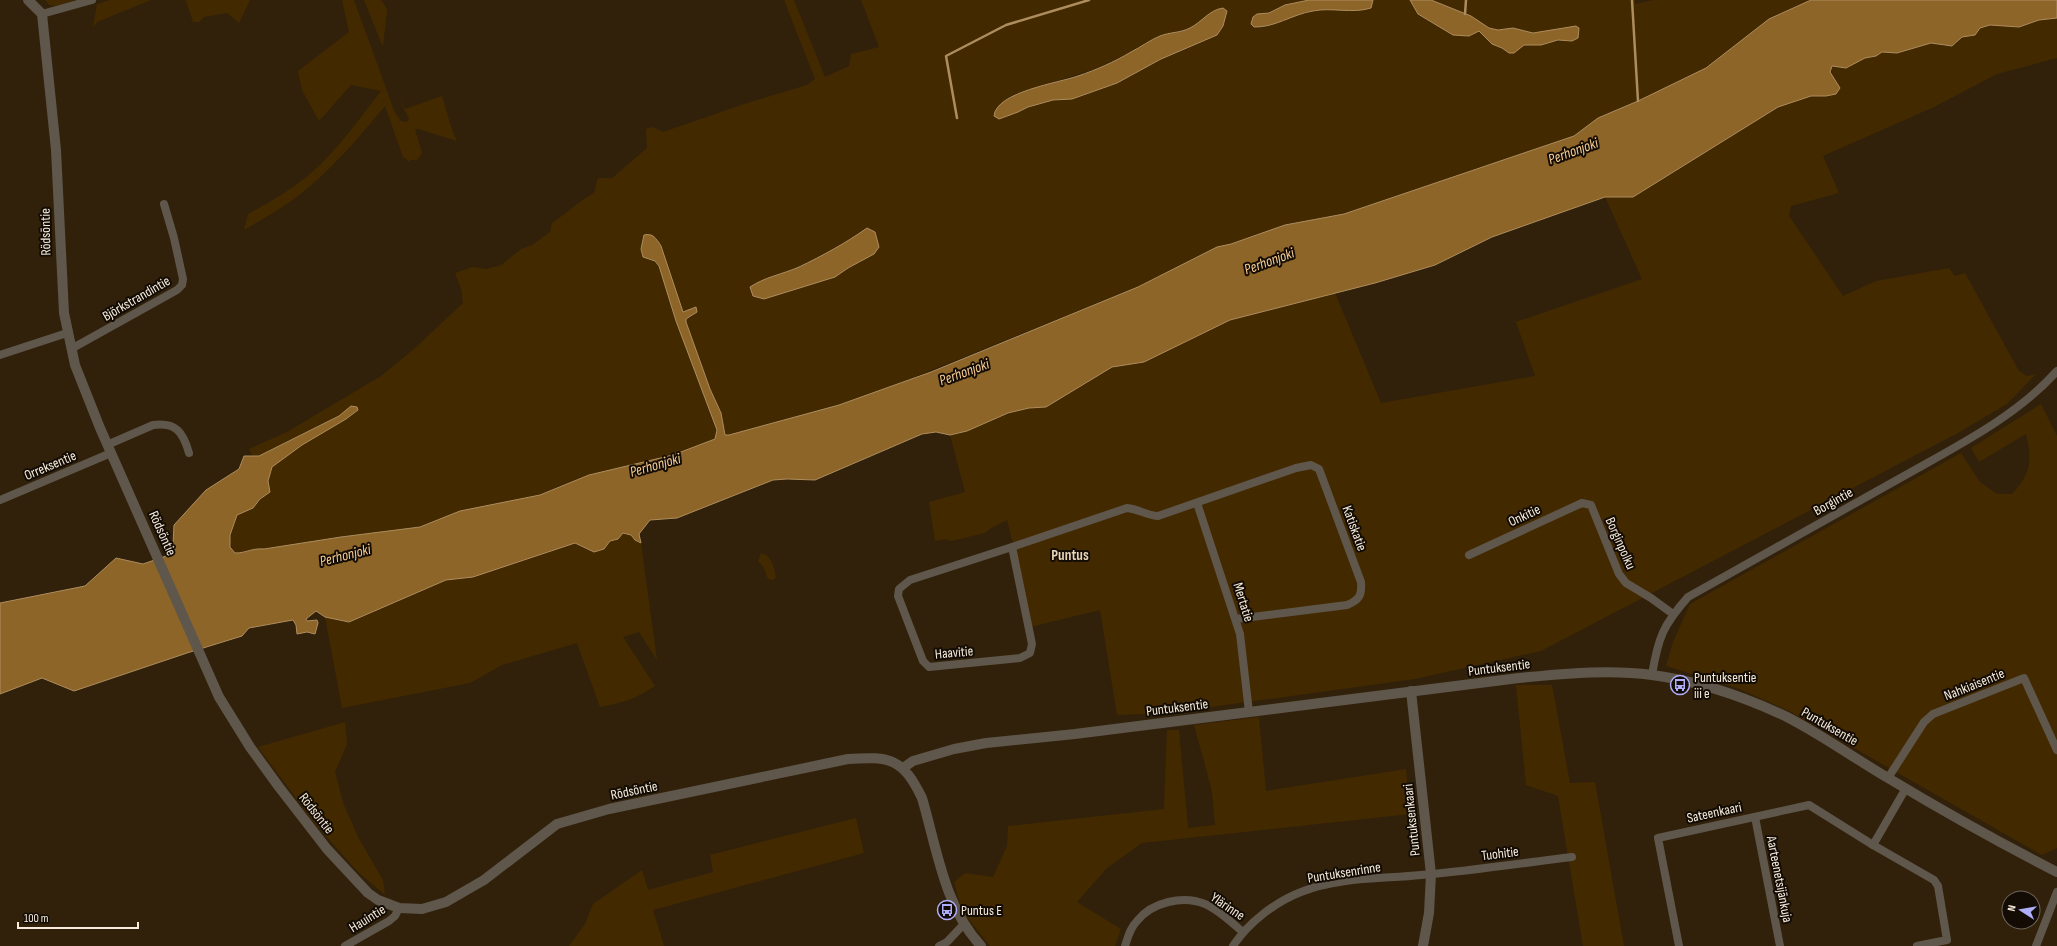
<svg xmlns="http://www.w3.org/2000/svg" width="2057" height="946" viewBox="0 0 2057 946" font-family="'Sofia Sans Condensed',sans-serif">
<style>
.green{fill:#432900;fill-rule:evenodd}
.water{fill:#8e6528;stroke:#ad8d5e}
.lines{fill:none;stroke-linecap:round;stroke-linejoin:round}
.stream{stroke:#ad8d5e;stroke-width:2.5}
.minor{stroke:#5f574c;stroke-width:8}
.tertiary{stroke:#5f574c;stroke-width:10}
.labels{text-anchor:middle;stroke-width:4;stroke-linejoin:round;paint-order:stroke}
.street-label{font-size:14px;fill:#f6ebdd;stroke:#130c04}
.poi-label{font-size:14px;fill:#f6ebdd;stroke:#130c04;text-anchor:start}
.water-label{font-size:15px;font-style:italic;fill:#f8cd94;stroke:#130c04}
.neighbourhood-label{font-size:15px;font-weight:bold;fill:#e9d4b8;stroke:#130c04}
</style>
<rect width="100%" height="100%" fill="#31210a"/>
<g class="green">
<polygon points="45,0 75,0 56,6 49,5"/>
<polygon points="110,0 151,0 97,22 93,28 97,4"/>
<polygon points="186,0 250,0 239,23 227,13 204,17 199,22 193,22"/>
<path d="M 342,0 L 354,0 L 395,113 L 401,121 L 407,122 L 409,118 L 404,109 L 398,94 L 405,109 L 442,96 C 447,111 450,127 457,141 L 418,129 L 415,129 L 422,153 L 417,160 L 410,160 L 410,162 L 403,157 L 385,106 C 362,134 332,169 303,192 C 285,207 264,218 244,230 L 248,214 C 270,202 291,190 310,174 C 337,151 359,119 381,91 L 351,85 L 319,121 L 302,90 L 298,71 L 349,32 Z"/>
<polygon points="364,0 381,0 387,9 383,47"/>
<path d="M 784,0 L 794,0 L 825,77 L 849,66 L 851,54 L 879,47 L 861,0 L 1309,0 L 1285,5 L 1269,13 L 1257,14 L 1254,27 L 1263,28 L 1302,13 L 1318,10 L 1347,10 L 1373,2 L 1373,0 L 1410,0 L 1418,14 L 1453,35 L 1469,36 L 1479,31 L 1492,44 L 1502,48 L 1509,53 C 1514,51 1519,47 1524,45 C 1528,44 1561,41 1566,41 L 1579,28 L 1576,27 L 1533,33 L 1513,28 L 1498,30 L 1489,28 L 1471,16 L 1431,0 L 1635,0 L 1635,4 L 1653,0 L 1811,0 L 1769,19 L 1706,68 L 1638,101 L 1598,118 L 1574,136 L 1344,214 L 1285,225 L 1231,244 L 1217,247 L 1138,287 L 887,388 L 839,405 L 729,435 L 725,435 L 721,413 L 710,389 L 686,322 L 686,319 L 692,317 L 696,308 L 683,312 L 661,246 L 656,237 L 644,235 L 641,249 L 643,257 L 655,261 L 659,265 L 676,321 L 717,430 L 715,439 L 673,455 L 589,475 L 540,495 L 460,511 L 420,527 L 341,537 L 264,549 C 251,548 247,553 235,553 C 227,543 228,524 238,515 C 242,511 247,511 252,508 C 256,506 268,492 270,488 C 268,480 268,474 272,467 L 302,445 L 346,419 L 358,410 L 351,406 L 339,416 L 259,456 L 253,457 L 249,449 L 287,432 L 381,376 L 415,348 L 463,303 L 461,288 L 455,273 L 472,267 L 486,269 L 501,265 L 521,249 L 532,245 L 550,232 L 552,223 C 567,213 579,201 594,193 L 598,178 L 612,178 L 647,148 L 646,129 L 653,127 L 663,132 L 747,103 L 807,85 L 815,79 ZM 1212,11 L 1179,50 L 1117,83 L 1072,99 L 1053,100 L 1028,107 L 1012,114 L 1015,94 L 1095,69 L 1131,52 L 1161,35 L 1190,28 L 1202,21 ZM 867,228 L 861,262 L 848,268 L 835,277 L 764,299 L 774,275 C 807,266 839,248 867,228 Z"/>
<polygon points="2057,18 2057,58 1997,74 1934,107 1823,156 1839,193 1791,206 1789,216 1843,296 1876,281 1949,268 1955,276 1965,273 2019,371 2027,376 2036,374 2007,404 1956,434 1541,651 1415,679 1167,713 1117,715 1100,610 1030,627 1024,601 1025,590 1007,520 991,528 985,533 951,541 946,539 935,541 929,502 965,492 950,435 967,431 1008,413 1029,408 1046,407 1112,367 1144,362 1230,320 1335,293 1381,403 1535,376 1516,322 1642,279 1605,197 1633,197 1778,107 1811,96 1826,96 1839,88 1830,72 1832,66 1846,68 1865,58 1876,56 1882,51 1897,53 1931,43 1947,46 1956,44 1962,37 1967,37 1980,28 1990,25 2019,27 2039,20"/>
<path d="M 2041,404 L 2057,436 L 2057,848 L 2042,855 L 1791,712 L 1737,688 L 1666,666 L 1673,642 L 1690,604 L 1961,453 L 1980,482 L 1997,494 L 2012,494 C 2031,474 2033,459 2026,434 L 1979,462 L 1971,448 Z"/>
<path d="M 622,533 L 631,535 L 635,540 L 641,543 L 657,660 L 639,632 L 623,637 L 655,686 C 633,700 625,702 600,707 L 577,643 L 502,665 L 470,683 L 342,708 L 325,617 L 349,622 L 446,580 L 473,577 L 575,543 L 594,552 L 604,549 L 610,541 L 618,539 Z"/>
<path d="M 761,553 C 772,556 774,567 776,577 L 773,580 L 768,579 L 763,566 L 758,561 Z"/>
<polygon points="1516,685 1552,685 1570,783 1595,782 1624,946 1583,946 1558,796 1526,785"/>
<polygon points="1259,717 1266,791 1406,769 1410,814 1142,843 1107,868 1077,902 1121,929 1115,946 990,946 962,911 954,882 965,873 993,877 1007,846 1008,826 1164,809 1167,730 1179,730 1188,828 1215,825 1212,791 1194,725"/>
<polygon points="345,722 347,744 335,772 344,805 359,839 383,880 385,895 358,872 316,825 258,747"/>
<polygon points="856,818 864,853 653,910 664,946 569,946 585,924 593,904 642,870 648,890 713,872 710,855"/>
</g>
<g class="water">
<path d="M 1309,0 L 1373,0 L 1371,8 C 1352,14 1332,7 1313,11 C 1293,14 1274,28 1254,27 L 1251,24 L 1253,17 L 1257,14 L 1269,13 L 1285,5 Z"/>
<polygon points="1410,0 1431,0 1471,16 1489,28 1498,30 1513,28 1533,33 1576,26 1579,28 1578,38 1572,41 1558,40 1541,45 1524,45 1514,53 1509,53 1502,48 1492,44 1479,31 1469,36 1453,35 1418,14"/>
<path d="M 1811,0 L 2057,0 L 2057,18 L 2039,20 L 2019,27 L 1990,25 L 1980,28 L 1975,35 L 1962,37 L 1952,46 L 1931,43 L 1897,53 L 1882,52 L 1876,56 L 1865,58 L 1846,68 L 1832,66 L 1830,72 L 1840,88 L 1836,94 L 1826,96 L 1811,96 L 1778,107 L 1633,197 L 1605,197 L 1492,237 L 1435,265 L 1375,283 L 1230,320 L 1144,362 L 1112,367 L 1046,407 L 1029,408 L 1008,413 L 967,431 L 950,435 L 936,432 L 922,434 L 815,480 L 787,479 L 773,480 L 677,518 L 650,520 L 639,534 L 641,543 L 635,540 L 631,535 L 623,533 L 618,539 L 610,541 L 604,549 L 594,552 L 575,543 L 473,577 L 446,580 L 349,622 L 325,617 L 316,611 L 306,619 L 307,621 L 317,620 L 318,623 L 315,634 L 307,632 L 297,634 L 296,625 L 293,620 L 249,628 L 242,636 L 187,653 L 74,691 L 42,678 L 0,694 L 0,603 L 85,586 L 116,558 L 143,564 L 166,556 L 173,545 L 174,525 L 206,490 L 239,469 L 244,456 L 259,456 L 339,416 L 351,406 L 357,407 L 358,410 L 346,419 L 302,445 L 272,467 L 268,481 L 270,492 L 260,499 L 253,508 L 237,515 L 230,535 L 230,547 L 235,553 C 247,553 251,548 264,549 L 341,537 L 420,527 L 460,511 L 540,495 L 589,475 L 673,455 L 715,439 L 717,430 L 676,321 L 659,266 L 655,261 L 643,257 L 641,249 L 644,235 C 653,233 656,238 661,246 L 683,312 L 696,307 L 697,312 L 686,319 L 686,322 L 710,389 L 721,413 L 725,435 L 729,435 L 839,405 L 931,372 L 1138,287 L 1217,247 L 1231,244 L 1285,225 L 1344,214 L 1574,136 L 1598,118 L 1638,101 L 1706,68 L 1769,19 Z"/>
<path d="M 1223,8 L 1227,11 L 1223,26 L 1217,35 L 1161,59 L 1117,83 L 1072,99 L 1053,100 L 1028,107 L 1018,112 L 999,119 L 994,116 C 996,92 1058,83 1078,76 C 1096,70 1114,62 1131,52 C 1141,47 1150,40 1160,36 C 1170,32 1180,33 1190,28 C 1202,22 1209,10 1223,8 Z"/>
<path d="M 867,228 L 875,232 L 879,247 L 874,254 L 848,268 L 835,277 L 764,299 L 753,296 L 750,287 C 765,277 783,274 799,267 C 822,256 846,243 867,228 Z"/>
</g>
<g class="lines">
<g class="stream">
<polyline points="1632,0 1638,101"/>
<polyline points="1465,14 1466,0"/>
<polyline points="957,118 946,56 1006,25 1089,0"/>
</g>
<g class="minor">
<polyline points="42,14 92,0"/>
<polyline points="71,349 177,290 182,285 183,279 174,238 164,204"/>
<polyline points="0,355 67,333"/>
<path d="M 107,445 L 153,425 C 176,422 183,432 189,453"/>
<polyline points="0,500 111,453"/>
<polyline points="1197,503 1240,634 1249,712"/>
<path d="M 1012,547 L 1127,508 C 1139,509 1145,515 1158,516 L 1296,468 L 1311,465 L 1319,469 L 1361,582 C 1362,596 1359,600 1347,605 L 1236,619"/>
<polygon points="1012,547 1032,644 1030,653 1020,658 929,667 923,661 898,596 899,589 910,580"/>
<polyline points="1469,555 1582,503 1591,505 1619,574 1626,583 1651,598 1673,614"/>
<path d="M 1652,675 C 1658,638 1663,625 1688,597 C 1757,558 1826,520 1895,481 C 1951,449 2014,419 2057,371"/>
<polyline points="1888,778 1924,722 1933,714 2024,678 2057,750"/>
<polyline points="1755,817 1780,946"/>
<polyline points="1873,845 1906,788"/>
<polyline points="345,946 389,921 395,916 399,908"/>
<polyline points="939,946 947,942 963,925"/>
<path d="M 1125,946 C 1128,937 1130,928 1137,921 C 1152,902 1183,895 1205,904 C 1219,910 1231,922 1243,932"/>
<path d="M 1233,946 C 1248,923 1275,902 1301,892 C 1338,877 1382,879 1421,875 C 1471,871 1522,863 1572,857"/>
<polyline points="1679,946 1658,838 1809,805 1873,845 1934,880 1938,886 1947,940 1917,946"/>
<polyline points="2036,946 2057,892"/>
</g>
<g class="tertiary">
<path d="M 28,0 L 42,14 L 56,150 L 64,313 L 75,365 L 100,428 L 219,697 L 250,747 L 279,787 L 327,849 L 368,893 L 378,900 L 399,908 L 422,909 L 446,902 L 484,880 L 557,824 L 609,809 L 848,759 C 891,756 903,759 922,798 C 937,849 944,906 981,946"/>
<polyline points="1411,691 1431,874 1429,913 1423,946"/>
<path d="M 903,768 L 913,761 L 954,749 L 986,743 L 1075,734 L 1519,678 C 1563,674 1608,669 1652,675 C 1698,681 1745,697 1787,717 C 1822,735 1854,758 1888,778 C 1943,811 2000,843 2057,872"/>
</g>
</g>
<defs>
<symbol id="bus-ring" viewBox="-11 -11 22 22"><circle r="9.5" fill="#130c04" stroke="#afaefa" stroke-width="1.5"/><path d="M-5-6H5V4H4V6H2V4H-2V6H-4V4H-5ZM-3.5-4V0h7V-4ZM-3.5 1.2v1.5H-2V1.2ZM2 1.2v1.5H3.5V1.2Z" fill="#afaefa"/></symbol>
</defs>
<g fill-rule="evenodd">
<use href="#bus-ring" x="1669" y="674" width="22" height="22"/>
<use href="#bus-ring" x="936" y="899" width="22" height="22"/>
</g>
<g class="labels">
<g class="street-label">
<text transform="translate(45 232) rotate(-91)" y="5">Rödsöntie</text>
<text transform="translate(136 298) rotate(-30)" y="5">Björkstrandintie</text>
<text transform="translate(50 465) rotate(-23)" y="5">Orreksentie</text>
<text transform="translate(1833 501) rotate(-29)" y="5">Borgintie</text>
<text transform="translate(1524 515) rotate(-25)" y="5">Onkitie</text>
<text transform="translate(1355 528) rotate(70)" y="5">Katiskatie</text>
<text transform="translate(163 533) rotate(66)" y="5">Rödsöntie</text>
<text transform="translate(1621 543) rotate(66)" y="5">Borginpolku</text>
<text transform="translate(1244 602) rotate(73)" y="5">Mertatie</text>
<text transform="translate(954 652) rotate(-5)" y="5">Haavitie</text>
<text transform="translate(1499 667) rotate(-7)" y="5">Puntuksentie</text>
<text transform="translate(1974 684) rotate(-22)" y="5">Nahkiaisentie</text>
<text transform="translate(1177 707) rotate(-7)" y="5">Puntuksentie</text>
<text transform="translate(1830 726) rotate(30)" y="5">Puntuksentie</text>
<text transform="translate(634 790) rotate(-12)" y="5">Rödsöntie</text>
<text transform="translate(1714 812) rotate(-12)" y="5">Sateenkaari</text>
<text transform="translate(317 813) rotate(52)" y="5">Rödsöntie</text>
<text transform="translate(1411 820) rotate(-96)" y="5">Puntuksenkaari</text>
<text transform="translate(1500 853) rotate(-7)" y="5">Tuohitie</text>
<text transform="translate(1344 872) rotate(-9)" y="5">Puntuksenrinne</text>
<text transform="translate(1780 879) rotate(79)" y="5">Aarteenetsijänkuja</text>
<text transform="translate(1228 906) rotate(34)" y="5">Ylärinne</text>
<text transform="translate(367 918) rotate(-32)" y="5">Hauintie</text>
</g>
<g class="poi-label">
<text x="1694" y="682">Puntuksentie<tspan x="1694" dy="16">iii e</tspan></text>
<text x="961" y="915">Puntus E</text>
</g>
<g class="water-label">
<text transform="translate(1573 151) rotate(-20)" y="5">Perhonjoki</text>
<text transform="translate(1269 261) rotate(-20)" y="5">Perhonjoki</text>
<text transform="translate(964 372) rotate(-20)" y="5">Perhonjoki</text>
<text transform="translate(655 465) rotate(-16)" y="5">Perhonjoki</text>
<text transform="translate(345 555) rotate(-14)" y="5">Perhonjoki</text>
</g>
<g class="neighbourhood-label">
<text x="1070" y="560">Puntus</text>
</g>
</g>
<g transform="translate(2021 910) rotate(282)"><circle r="19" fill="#130c04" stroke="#6e655b"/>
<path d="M0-3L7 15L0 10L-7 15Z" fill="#afaefa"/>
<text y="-6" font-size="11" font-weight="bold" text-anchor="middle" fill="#f6ebdd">N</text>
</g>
<path d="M18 922v6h120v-6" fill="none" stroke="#f6ebdd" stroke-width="2"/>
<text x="24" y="922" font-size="12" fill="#f6ebdd" stroke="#130c04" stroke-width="3" paint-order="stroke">100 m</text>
</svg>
